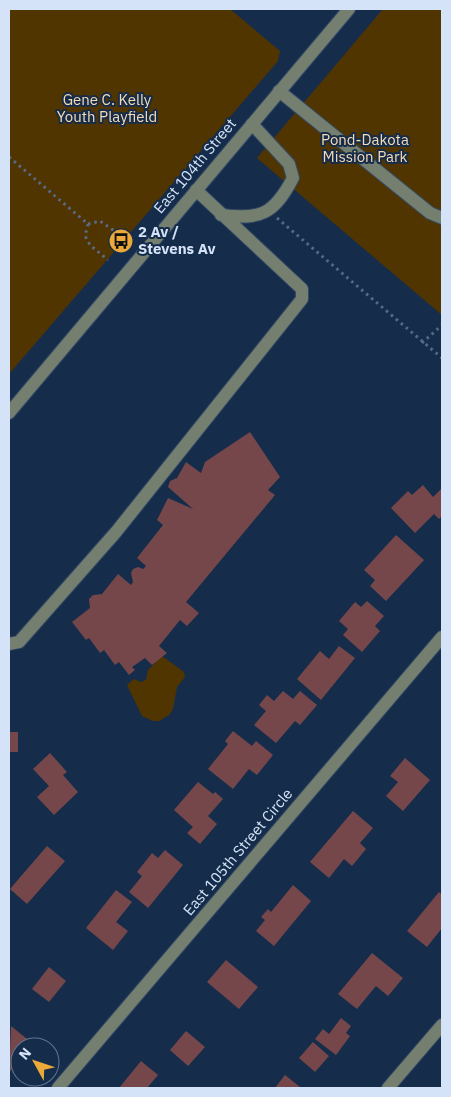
<svg xmlns="http://www.w3.org/2000/svg" width="451" height="1097" viewBox="0 0 451 1097" font-family="'IBM Plex Sans',sans-serif">
<style>
.green{fill:#513500}
.building{fill:#75474a}
.lines{fill:none;stroke-linecap:round;stroke-linejoin:round}
.minor-casing{stroke:#344a67;stroke-width:14}
.path{stroke:#566a85;stroke-width:3;stroke-dasharray:2.5 4;stroke-linecap:butt}
.minor{stroke:#747f6f;stroke-width:12}
.labels{text-anchor:middle;stroke-width:4;stroke-linejoin:round;paint-order:stroke}
.park-label{font-size:15px;fill:#f8dbb3;stroke:#152d4b}
.street-label{font-size:15px;fill:#d4e3f7;stroke:#152d4b}
.poi-label{font-size:15px;font-weight:bold;fill:#d4e3f7;stroke:#152d4b;text-anchor:start}
</style>
<rect width="100%" height="100%" fill="#152d4b"/>
<g class="green">
<polygon points="9,9 230,9 280,51 278,61 9,374"/>
<polygon points="383,9 442,9 442,315 257,158"/>
<polygon points="162,656 184,672 185,677 177,687 173,709 169,715 159,721 153,721 142,716 127,685 134,679 141,682 146,680 148,670"/>
</g>
<g class="building">
<polygon points="250,432 280,477 268,490 275,495 186,602 199,613 187,626 180,620 159,646 167,653 152,665 145,658 132,667 135,670 129,675 119,662 115,665 104,650 100,653 89,638 86,640 72,622 90,608 89,599 93,595 102,594 118,574 131,585 133,582 131,573 133,569 138,567 143,569 146,566 137,558 163,525 157,520 168,498 193,509 168,487 170,481 177,478 186,462 201,473 205,462"/>
<polygon points="423,485 433,497 442,488 442,516 439,519 434,514 415,533 391,508 408,491 412,495"/>
<polygon points="396,535 424,560 386,601 370,586 375,580 364,570"/>
<polygon points="367,601 384,616 375,626 380,631 362,652 343,635 348,629 339,621 355,602 361,607"/>
<polygon points="339,646 355,658 321,700 297,679 320,651 329,659"/>
<polygon points="283,691 293,699 300,691 317,705 300,725 295,721 276,743 254,725 266,711 259,705 267,695 274,701"/>
<polygon points="233,731 252,746 256,741 273,755 257,775 249,769 233,789 208,769 228,744 225,741"/>
<rect x="9" y="732" width="9" height="20"/>
<polygon points="50,753 67,772 63,775 78,792 54,815 37,797 49,786 33,769"/>
<polygon points="405,758 430,780 403,811 386,796 398,782 390,776"/>
<polygon points="198,782 213,794 215,792 223,799 208,816 217,824 200,844 187,833 193,827 174,810"/>
<polygon points="353,811 373,828 360,843 366,849 352,866 344,859 329,878 310,862"/>
<polygon points="47,846 65,861 27,904 10,889"/>
<polygon points="165,850 183,865 148,908 129,892 142,876 137,872 152,853 158,858"/>
<polygon points="293,885 311,901 274,946 256,931 265,920 261,917 268,909 271,912"/>
<polygon points="116,890 132,902 116,922 128,931 113,950 86,928"/>
<polygon points="439,892 442,895 442,928 427,947 407,931"/>
<polygon points="372,953 403,978 388,996 376,986 357,1009 338,994"/>
<polygon points="226,960 258,987 239,1009 207,982"/>
<polygon points="49,967 66,981 49,1002 32,989"/>
<polygon points="341,1018 351,1026 346,1033 350,1036 336,1055 315,1039 323,1029 329,1034"/>
<polygon points="11,1026 32,1043 28,1047 20,1047 20,1057 9,1073"/>
<polygon points="186,1031 205,1047 188,1066 170,1050"/>
<polygon points="313,1042 329,1056 315,1072 299,1058"/>
<polygon points="141,1061 158,1075 147,1088 119,1088"/>
<polygon points="285,1075 300,1087 299,1088 275,1088"/>
</g>
<g class="lines">
<defs>
<g id="minor">
<polyline points="279,91 430,213 442,218"/>
<path d="M 221,215 C 261,220 274,214 293,178 L 289,164 L 252,124"/>
<polyline points="9,413 349,9"/>
<polyline points="9,644 19,642 116,532 302,299 302,289 196,190"/>
<polyline points="58,1088 442,637"/>
<polyline points="388,1088 442,1025"/>
</g>
</defs>
<use href="#minor" class="minor-casing"/>
<g class="path">
<polyline points="9,157 88,224"/>
<polyline points="277,218 442,358"/>
<polyline points="88,224 85,236 90,245 108,260"/>
<polyline points="88,224 100,221 126,239"/>
<polyline points="422,343 442,325"/>
</g>
<use href="#minor" class="minor"/>
</g>
<defs>
<symbol id="bus-disc" viewBox="-11 -11 22 22"><circle r="9.5" fill="#eca93a" stroke="#152d4b"/><path d="M-5-6H5V4H4V6H2V4H-2V6H-4V4H-5ZM-3.5-4V0h7V-4ZM-3.5 1.2v1.5H-2V1.2ZM2 1.2v1.5H3.5V1.2Z" fill="#111"/></symbol>
</defs>
<g fill-rule="evenodd">
<use href="#bus-disc" x="107" y="227" width="28" height="28"/>
</g>
<g class="labels">
<g class="park-label">
<text x="107" y="105">Gene C. Kelly<tspan x="107" dy="17">Youth Playfield</tspan></text>
<text x="365" y="145">Pond-Dakota<tspan x="365" dy="17">Mission Park</tspan></text>
</g>
<g class="street-label">
<text transform="translate(195 166) rotate(-50)" y="5">East 104th Street</text>
<text transform="translate(238 852) rotate(-50)" y="5">East 105th Street Circle</text>
</g>
<g class="poi-label">
<text x="138" y="237">2 Av /<tspan x="138" dy="17">Stevens Av</tspan></text>
</g>
</g>
<rect width="451" height="1097" fill="none" stroke="#d4e3f7" stroke-width="20"/>
<g transform="translate(35 1062) rotate(310)"><circle r="24" fill="#152d4b" stroke="#617690"/>
<path d="M0-4L9 19L0 12L-9 19Z" fill="#eca93a"/>
<text y="-8" font-size="14" font-weight="bold" text-anchor="middle" fill="#d4e3f7">N</text>
</g>
</svg>
